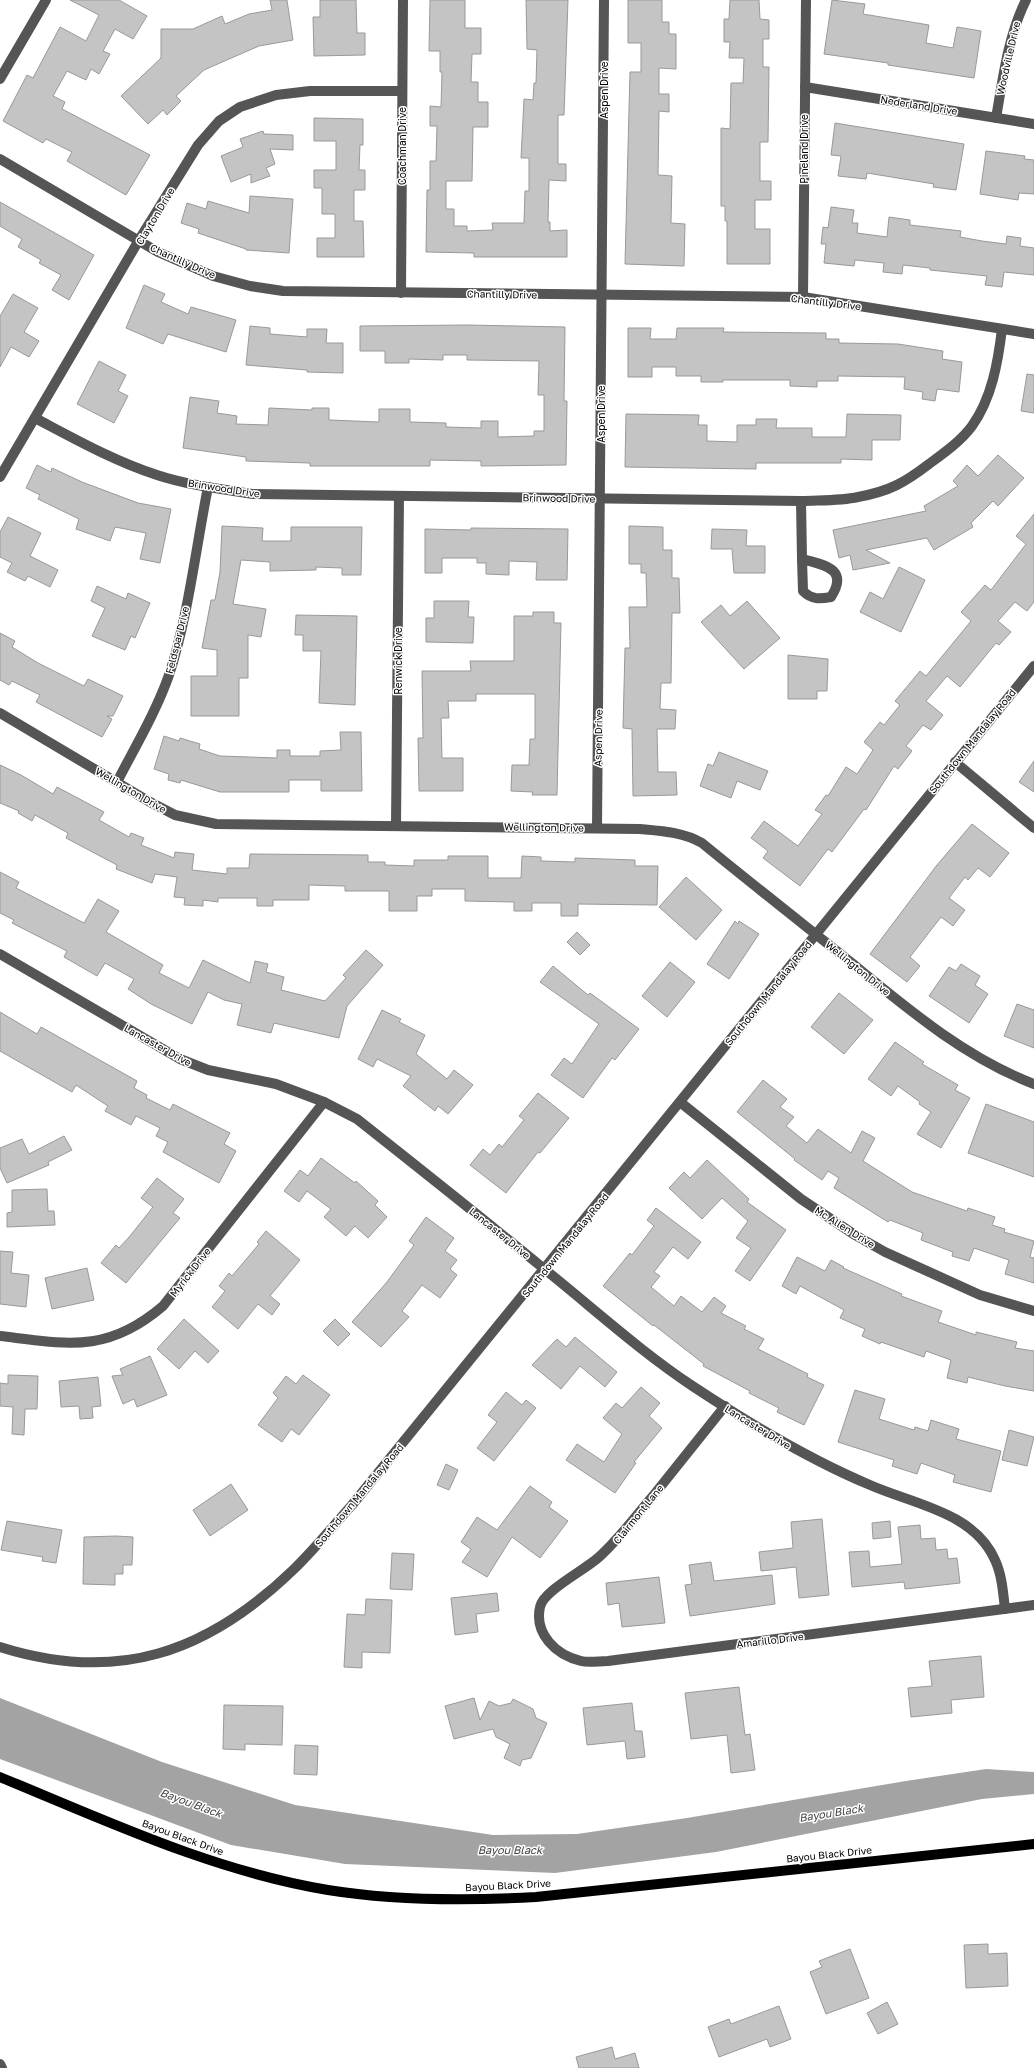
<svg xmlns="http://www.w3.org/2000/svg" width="1034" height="2068" viewBox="0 0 1034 2068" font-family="'Golos Text',sans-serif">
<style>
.water{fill:#a3a3a3}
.building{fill:#c4c4c4;stroke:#999}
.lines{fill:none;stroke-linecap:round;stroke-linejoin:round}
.minor{stroke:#555;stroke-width:10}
.major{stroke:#000;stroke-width:10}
.labels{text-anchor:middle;stroke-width:3;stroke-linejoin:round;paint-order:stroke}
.street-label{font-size:10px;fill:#000;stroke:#fff}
.water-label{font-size:11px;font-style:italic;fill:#444;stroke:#fff}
</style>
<rect width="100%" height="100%" fill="#fff"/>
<polygon class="water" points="0,1698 162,1762 295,1805 493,1835 577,1834 687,1818 906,1781 986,1769 1034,1772 1034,1794 982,1799 716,1852 555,1873 345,1864 231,1845 0,1759"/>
<g class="building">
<polygon points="70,0 119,0 147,16 133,39 115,29 103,51 110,54 99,74 91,69 86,80 67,71 53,96 65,102 62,109 150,155 126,195 67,161 72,152 46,139 43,143 3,121 27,75 33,78 60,27 86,41 99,15"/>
<polygon points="270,0 287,0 293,40 259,46 204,70 176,96 181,101 167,115 163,110 148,124 121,96 161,58 161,29 193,29 222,16 225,24 249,14 272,10"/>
<polygon points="320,0 356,0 357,33 365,33 365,55 314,56 313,17 320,17"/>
<polygon points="430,0 465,0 465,28 481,28 481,54 472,54 471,82 478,82 478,102 488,102 488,127 473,127 472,181 446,181 446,209 454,209 454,226 467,226 467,231 493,230 492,223 524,223 525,191 529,191 529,158 521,158 524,99 533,100 534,83 536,83 537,50 527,49 526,0 568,0 564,115 558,115 558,164 566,164 566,181 549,180 548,222 550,222 550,231 567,230 567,257 474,257 474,253 426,252 427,190 430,190 430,161 436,161 437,126 430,126 430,106 441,107 442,72 440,72 440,51 429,51"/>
<polygon points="628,0 662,0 662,22 669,22 669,34 676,34 676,69 659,68 659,94 669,94 669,112 659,111 658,175 672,176 671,223 685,224 684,266 625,264 630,72 641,72 641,43 628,43"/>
<polygon points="730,0 759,0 760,19 769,20 769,39 763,39 763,67 769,67 768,142 760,142 760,181 771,181 771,200 755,200 755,229 770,229 770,264 727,264 727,221 725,221 725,206 721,206 721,128 730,129 731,83 743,83 744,58 729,58 730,42 724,42 724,19 729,19"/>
<polygon points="832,0 865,4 863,14 929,25 926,43 953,48 957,27 981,31 974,78 888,65 888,63 824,54"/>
<polygon points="314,118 363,119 363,145 360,145 359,170 365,170 365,190 354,190 354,221 363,221 364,257 317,257 317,238 335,238 335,214 322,214 322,188 314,188 314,170 336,170 336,141 314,141"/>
<polygon points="835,123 964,144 956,190 933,187 934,184 867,173 866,179 838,176 841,156 831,155"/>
<polygon points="263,131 264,134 293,135 293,150 270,149 275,164 266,168 270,176 251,183 251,174 231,182 221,156 243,147 240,139"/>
<polygon points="986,151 1025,156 1024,159 1034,160 1034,194 1019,193 1018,200 980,194"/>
<polygon points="250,196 293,199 289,253 246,250 246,249 198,233 199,229 181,223 187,203 206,209 208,201 249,213"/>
<polygon points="0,202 94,255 69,300 52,290 61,275 39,263 41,260 18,247 22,239 0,226"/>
<polygon points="831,207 854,210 852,223 858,223 857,233 887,237 889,217 910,220 910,225 961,231 960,237 982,241 1006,244 1007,236 1021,238 1020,246 1034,248 1034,275 1004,272 1002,287 985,285 987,276 930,270 930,268 903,265 902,274 883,272 884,263 855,260 854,266 824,263 826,244 821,244 823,227 828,228"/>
<polygon points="144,285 165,294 161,302 188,314 191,307 236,320 226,352 168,334 163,344 126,328"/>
<polygon points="13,294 38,308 24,332 39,341 29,357 11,347 0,367 0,316"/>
<polygon points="467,325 565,327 564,401 567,401 566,465 481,466 481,461 430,460 430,466 310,466 310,463 246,461 246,457 183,448 190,397 219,401 217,413 237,416 236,424 268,425 269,408 312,410 312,408 329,408 329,420 379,422 379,409 410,409 410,422 446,423 446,427 481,428 481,421 498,421 498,437 534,436 534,431 544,431 544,395 538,395 539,361 467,360 467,355 443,355 443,360 409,359 409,363 385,363 385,351 360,351 360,326"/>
<polygon points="250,326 270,328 270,334 307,337 307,329 327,329 326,343 343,343 343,373 307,372 307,370 246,365"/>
<polygon points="628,328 651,328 650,339 676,339 677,328 724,328 723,332 826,333 826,339 839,339 839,343 898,344 943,351 942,359 962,362 959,392 937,389 935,401 922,399 923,392 904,389 905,377 838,376 838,381 817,381 817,387 790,386 790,380 723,380 723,382 701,382 701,376 676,376 676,367 652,367 652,377 628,377"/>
<polygon points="99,361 126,375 118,391 128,396 114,423 77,404"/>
<polygon points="1027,374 1034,375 1034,413 1021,411"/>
<polygon points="626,414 699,415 698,425 707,425 707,441 737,442 737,425 756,425 756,419 777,419 776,428 812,428 812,437 846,437 847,414 901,415 900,440 872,440 872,460 841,459 841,463 756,463 756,469 625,467"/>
<polygon points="998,455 1024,478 998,506 993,501 971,523 973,527 934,550 927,538 866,550 890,563 853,570 850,555 839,558 833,530 926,511 924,506 958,486 953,481 967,465 978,476"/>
<polygon points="37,465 51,472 52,468 82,482 138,503 171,509 160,563 140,559 146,533 115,527 110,541 76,529 79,519 38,499 40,495 26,488"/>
<polygon points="1034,514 1034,602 1027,611 1015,602 998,621 1011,632 999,645 996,643 960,687 947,676 926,701 943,715 931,730 923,725 906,746 912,751 898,769 894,766 866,810 864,809 832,852 828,849 800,886 763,858 768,851 751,838 764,821 798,846 822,814 815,810 826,795 828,796 846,767 857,774 873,750 864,742 880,722 884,725 900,705 895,701 920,671 926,676 971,621 961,612 985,585 991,590 1026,544 1016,536"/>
<polygon points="8,517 41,533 30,556 58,570 50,587 28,576 25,581 7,572 12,563 0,557 0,532"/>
<polygon points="222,526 263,528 262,541 291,541 291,527 362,527 361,575 342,575 342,568 316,567 316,570 270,571 270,562 241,560 233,604 266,609 261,637 248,635 248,678 239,678 239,716 191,716 191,676 217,676 217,650 202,648 211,600 215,600 220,572"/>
<polygon points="629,526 663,527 663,550 672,550 672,578 679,578 680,613 672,613 671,683 661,683 660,709 676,710 675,729 657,729 658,772 676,772 677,795 633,796 632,729 623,728 625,648 630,648 629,607 647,607 646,573 641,573 641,564 629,564"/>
<polygon points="471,528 568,529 567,580 536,580 537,562 509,561 509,575 486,574 486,563 477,563 477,558 442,558 442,573 425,573 425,529 471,530"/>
<polygon points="712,529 747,530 746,546 765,546 765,573 734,573 732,549 711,549"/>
<polygon points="899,567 925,580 901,632 860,612 870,592 883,599"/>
<polygon points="97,586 126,599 128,593 150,603 135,638 131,636 125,650 92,636 105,608 91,601"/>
<polygon points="434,601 469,601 468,617 474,617 473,643 426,642 426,618 434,618"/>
<polygon points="747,601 780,638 744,669 701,622 721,605 730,616"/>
<polygon points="533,612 554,612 554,623 561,623 557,795 532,795 533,792 511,791 512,765 529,765 530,739 535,739 535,694 476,694 476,701 448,701 449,718 441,718 442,758 463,758 463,791 419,791 418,738 423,738 422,671 471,671 470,661 514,661 514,616 533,616"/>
<polygon points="296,615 357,616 355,705 319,703 321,651 303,651 303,635 295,635"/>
<polygon points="0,633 15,641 12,647 38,663 84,686 88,679 123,696 113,716 107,716 112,719 102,737 36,702 40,695 12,681 9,685 0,680"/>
<polygon points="788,655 828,659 827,691 817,691 817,699 788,699"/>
<polygon points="340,732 361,732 362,791 321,791 321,780 289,780 289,792 220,792 181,780 180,783 168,780 169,774 154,769 164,736 179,741 180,738 200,744 199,749 220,756 277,758 277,750 290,750 290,756 320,756 320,751 341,750"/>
<polygon points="719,752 768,771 760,790 737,781 731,798 700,786 708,764 713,766"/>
<polygon points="1034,761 1034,792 1019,782"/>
<polygon points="0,765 21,775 53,794 57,787 104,812 99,820 129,837 131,833 144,838 141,845 174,858 175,852 194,854 192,870 227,874 227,868 249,868 250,854 368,855 368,862 385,862 385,865 414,866 414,860 448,860 448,856 488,856 488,878 521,878 522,856 541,857 541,861 575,862 575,858 635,860 635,866 658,866 657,905 578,904 578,916 561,916 561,903 532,903 532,911 514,911 514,902 465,901 465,889 432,889 432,896 417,896 417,911 389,911 389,891 345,891 345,886 309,885 309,900 273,900 273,906 257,906 257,898 218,898 218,902 203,900 203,906 184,905 185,898 174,897 177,877 155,874 152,883 116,869 117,865 66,838 68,833 35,815 32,821 18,813 19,811 0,803"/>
<polygon points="972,824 1009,853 990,877 978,868 968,880 965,877 949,898 965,910 953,926 941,917 910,957 920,966 907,982 870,954 937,865"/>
<polygon points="0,872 19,882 16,888 84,923 98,899 119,911 106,932 163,965 159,973 189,988 203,960 250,983 255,961 268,964 266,972 284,977 281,990 325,1001 346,978 343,975 366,950 383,965 347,1006 339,1038 274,1023 271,1033 237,1025 242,1004 224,1000 208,992 192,1024 151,1004 128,989 134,979 105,963 97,976 64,957 67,951 12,923 14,920 0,913"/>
<polygon points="686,877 722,910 696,940 659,907"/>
<polygon points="735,921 738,924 739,921 759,934 729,979 707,964"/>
<polygon points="577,932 590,945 580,955 567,942"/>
<polygon points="670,962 695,982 667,1017 642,996"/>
<polygon points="961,964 980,976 975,985 988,994 969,1023 929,996 949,967 956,971"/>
<polygon points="553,966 588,995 590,993 639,1029 615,1060 612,1058 583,1098 551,1075 564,1058 572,1064 599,1024 540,982"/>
<polygon points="839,993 873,1020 844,1054 811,1027"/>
<polygon points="1017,1004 1034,1010 1034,1048 1004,1036"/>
<polygon points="382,1010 401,1019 399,1022 425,1035 416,1054 447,1079 454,1070 473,1085 448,1114 438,1106 435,1111 403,1086 411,1076 377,1059 373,1067 358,1059"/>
<polygon points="0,1012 37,1034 41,1027 137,1081 134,1088 147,1095 146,1098 170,1110 173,1104 230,1133 224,1144 236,1151 219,1183 163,1152 168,1142 156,1136 160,1128 136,1116 131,1125 105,1111 108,1106 76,1085 72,1092 0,1051"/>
<polygon points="895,1042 924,1062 922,1064 958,1085 955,1090 970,1098 941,1148 917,1134 931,1112 919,1104 920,1102 898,1086 891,1096 868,1079"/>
<polygon points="763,1080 787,1099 780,1107 794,1117 786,1126 807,1143 818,1129 851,1153 862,1131 875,1138 863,1161 912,1192 967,1211 968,1208 995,1217 992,1225 1005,1229 1004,1232 1034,1241 1030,1257 1034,1258 1034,1283 1005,1274 1009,1260 974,1248 969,1261 952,1256 953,1252 921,1240 923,1233 890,1220 888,1222 834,1188 839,1178 828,1171 822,1180 794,1160 795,1159 737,1112"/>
<polygon points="538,1093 569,1118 540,1153 538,1152 506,1193 470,1165 483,1149 490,1155 499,1144 502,1147 524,1120 519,1116"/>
<polygon points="986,1104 1034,1122 1034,1177 968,1153"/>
<polygon points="64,1136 72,1150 48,1162 49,1165 7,1183 0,1168 0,1148 22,1139 29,1154"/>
<polygon points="321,1158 355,1183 356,1181 378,1201 375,1205 387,1217 368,1238 355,1226 346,1236 324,1217 331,1209 307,1191 299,1202 284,1191 300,1170 308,1176"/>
<polygon points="707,1160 749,1199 747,1202 786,1230 750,1281 735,1271 751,1248 736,1238 748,1221 722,1198 702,1219 669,1188 684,1172 690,1178"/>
<polygon points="157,1178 184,1199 173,1213 180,1218 126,1283 101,1263 116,1245 119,1248 130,1236 153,1207 141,1198"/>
<polygon points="47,1189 48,1211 54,1211 55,1225 7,1227 7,1213 12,1212 12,1190"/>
<polygon points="656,1208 701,1242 688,1259 673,1247 654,1272 660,1276 651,1287 674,1306 681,1296 702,1312 714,1297 726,1306 721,1313 746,1326 744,1329 764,1339 758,1349 808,1374 807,1377 824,1385 804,1425 777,1412 779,1408 749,1393 750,1391 703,1366 704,1364 654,1325 653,1326 603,1286 630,1253 632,1255 654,1226 647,1220"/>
<polygon points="426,1217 454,1238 445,1251 457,1260 450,1269 457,1275 440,1298 422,1285 402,1311 409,1317 381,1347 352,1322 387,1282 414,1245 409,1241"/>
<polygon points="266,1231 300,1260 270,1296 280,1304 272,1315 258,1304 238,1329 212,1307 225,1291 219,1286 229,1273 232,1276 259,1244 257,1242"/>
<polygon points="0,1251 13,1252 11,1273 29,1275 26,1307 0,1304"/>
<polygon points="797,1257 825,1271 831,1260 844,1267 843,1268 902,1294 901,1296 942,1311 938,1322 976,1335 976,1332 1017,1342 1015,1348 1034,1351 1034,1391 1005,1386 968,1377 967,1383 947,1378 951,1360 926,1351 924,1357 881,1342 880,1344 862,1336 865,1329 840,1318 844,1310 800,1286 796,1294 782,1286"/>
<polygon points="87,1268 94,1300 52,1309 45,1278"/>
<polygon points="184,1319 219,1351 208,1363 195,1351 179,1369 157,1349"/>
<polygon points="335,1319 350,1334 338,1346 323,1331"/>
<polygon points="575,1337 617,1372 605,1387 580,1366 561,1389 532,1365 557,1339 566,1347"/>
<polygon points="150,1356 167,1395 137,1407 134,1399 123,1404 112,1376 123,1375 120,1369"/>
<polygon points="8,1375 38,1376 37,1409 25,1409 24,1435 12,1434 13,1407 0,1406 0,1383 8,1384"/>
<polygon points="303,1375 330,1395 299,1435 291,1429 282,1442 258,1425 278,1398 273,1393 286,1376 296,1384"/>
<polygon points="98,1377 101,1406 92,1407 93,1418 80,1419 79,1406 61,1407 59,1381"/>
<polygon points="641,1387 660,1403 649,1416 662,1428 634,1462 636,1463 615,1493 566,1460 577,1444 604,1462 622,1434 603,1418 616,1403 622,1408"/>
<polygon points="855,1390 885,1399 879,1419 914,1430 915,1427 928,1431 931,1420 959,1429 956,1439 1001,1451 991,1492 953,1482 955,1475 921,1463 917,1474 892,1466 894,1460 838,1442"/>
<polygon points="506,1392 522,1405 526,1400 536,1408 494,1461 477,1448 497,1422 488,1415"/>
<polygon points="1009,1430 1034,1437 1027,1466 1002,1460"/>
<polygon points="446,1464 458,1470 449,1490 437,1485"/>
<polygon points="231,1484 248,1510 210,1536 193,1510"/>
<polygon points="530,1486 552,1502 549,1507 568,1521 540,1558 512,1537 487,1577 462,1562 471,1549 461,1542 477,1517 497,1530"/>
<polygon points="822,1519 829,1595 799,1598 796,1567 761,1571 759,1552 793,1548 791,1522"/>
<polygon points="7,1521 62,1530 56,1563 42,1561 43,1557 1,1550"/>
<polygon points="890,1521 891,1537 873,1539 872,1523"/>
<polygon points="920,1525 921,1539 935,1538 936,1550 947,1549 948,1559 957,1558 960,1583 905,1589 904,1582 852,1587 849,1552 869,1551 870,1567 902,1564 898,1527"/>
<polygon points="116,1536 133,1537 132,1565 123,1565 123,1574 115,1574 115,1585 83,1584 84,1537"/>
<polygon points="392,1553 414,1554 412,1590 390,1589"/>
<polygon points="711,1562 714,1581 772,1575 775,1604 690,1616 685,1585 692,1584 689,1565"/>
<polygon points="659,1577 665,1623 622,1627 619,1603 608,1605 606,1583"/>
<polygon points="497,1593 499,1611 476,1614 478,1632 455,1635 451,1598"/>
<polygon points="366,1599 392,1600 390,1653 362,1652 362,1668 344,1667 347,1614 365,1615"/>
<polygon points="981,1656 984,1697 951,1700 952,1713 911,1717 908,1688 932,1686 929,1661"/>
<polygon points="739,1687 745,1735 750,1734 755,1770 731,1773 727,1735 691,1739 685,1693"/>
<polygon points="474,1698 480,1720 489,1701 499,1706 511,1703 513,1699 533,1709 536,1718 547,1723 531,1758 522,1760 520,1766 504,1758 510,1744 496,1737 493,1729 454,1739 445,1706"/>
<polygon points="632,1703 635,1731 642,1731 645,1757 627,1759 625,1741 587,1745 583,1708"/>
<polygon points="224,1705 283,1706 282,1745 245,1744 245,1750 223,1749"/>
<polygon points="295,1745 318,1746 317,1775 294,1774"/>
<polygon points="988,1944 988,1954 1007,1953 1008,1986 966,1988 964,1945"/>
<polygon points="850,1949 869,1998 826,2014 810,1972 822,1967 819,1961"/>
<polygon points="887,2002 898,2024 878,2034 867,2013"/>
<polygon points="779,2006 791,2039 770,2047 767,2039 719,2057 708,2027 729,2019 731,2024"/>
<polygon points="612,2047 615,2059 635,2053 639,2068 579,2068 576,2057"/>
</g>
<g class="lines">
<g class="minor">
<polyline points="0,79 46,0"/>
<polyline points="805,87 1034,124"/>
<path d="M 996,118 C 1003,78 1008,36 1026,0"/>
<polyline points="0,159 158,252 213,276 250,286 283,291 803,297 1034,334"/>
<polyline points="401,293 403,0"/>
<polyline points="803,297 806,0"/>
<path d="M 35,418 C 75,439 114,461 157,475 C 187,485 221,489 253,494 L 801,501 C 820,500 840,501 858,497 C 890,491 904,483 929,464 C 944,453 961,441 972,426 C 992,398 998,362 1002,329"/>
<polyline points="0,477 139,240 198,145 219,121 240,107 276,95 310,91 402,91"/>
<polyline points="801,501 802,559"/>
<path d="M 802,559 C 825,565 849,569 831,597 C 820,599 812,600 803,591 Z"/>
<path d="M 0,713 L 150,802 L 175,815 L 216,824 L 640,829 C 662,831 683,832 702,843 C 752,884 803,924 853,964 C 909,1010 966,1058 1034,1084"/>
<polyline points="955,762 1034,828"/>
<path d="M 117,782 C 135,747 156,712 169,675 C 188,618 196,547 208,487"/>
<polyline points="396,826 399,497"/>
<polyline points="597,828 604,0"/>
<path d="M 0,954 L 180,1059 L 208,1070 L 276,1084 L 324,1102 L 357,1119 C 419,1168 482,1218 543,1268 C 593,1308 641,1352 694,1387 C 750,1424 808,1459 870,1485 C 913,1504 974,1512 995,1560 C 1002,1575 1003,1592 1005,1609"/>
<polyline points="680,1102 801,1199 855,1235 885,1252 980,1295 1034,1311"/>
<path d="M 0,1336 C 67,1344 107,1354 163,1306 L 324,1102"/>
<path d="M 725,1406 C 701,1436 677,1466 653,1496 C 635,1517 619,1539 599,1557 C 585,1570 543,1591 540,1607 C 534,1634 556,1655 581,1661 C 589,1663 599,1661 608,1661 L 1034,1605"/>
<path d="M 0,1647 C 117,1684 207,1653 293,1570 C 314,1550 333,1526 352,1505 L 1034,666"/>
<polyline points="0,2064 2,2068"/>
</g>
<path class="major" d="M 0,1777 C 107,1821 213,1871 328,1890 C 396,1901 466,1901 536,1897 L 1034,1844"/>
</g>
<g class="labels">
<g class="street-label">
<text transform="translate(1008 58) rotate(-77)" y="4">Woodville Drive</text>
<text transform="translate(604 90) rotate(-90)" y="4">Aspen Drive</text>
<text transform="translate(919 105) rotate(9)" y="4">Nederland Drive</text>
<text transform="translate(402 146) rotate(-90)" y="4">Coachman Drive</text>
<text transform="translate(804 149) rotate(-90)" y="4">Pineland Drive</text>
<text transform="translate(155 216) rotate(-59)" y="4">Clayton Drive</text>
<text transform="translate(183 261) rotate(24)" y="4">Chantilly Drive</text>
<text transform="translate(502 294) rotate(1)" y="4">Chantilly Drive</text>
<text transform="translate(826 302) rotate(7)" y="4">Chantilly Drive</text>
<text transform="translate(601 414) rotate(-90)" y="4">Aspen Drive</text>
<text transform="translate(224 488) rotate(9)" y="4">Brinwood Drive</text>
<text transform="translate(559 498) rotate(1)" y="4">Brinwood Drive</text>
<text transform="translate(177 640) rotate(-76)" y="4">Feldspar Drive</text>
<text transform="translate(398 661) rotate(-90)" y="4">Renwick Drive</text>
<text transform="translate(598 738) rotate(-89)" y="4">Aspen Drive</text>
<text transform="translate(972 741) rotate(-51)" y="4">Southdown Mandalay Road</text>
<text transform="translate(131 790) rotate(30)" y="4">Wellington Drive</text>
<text transform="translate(544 827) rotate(1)" y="4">Wellington Drive</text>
<text transform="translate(858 968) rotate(39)" y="4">Wellington Drive</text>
<text transform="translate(768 993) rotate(-51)" y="4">Southdown Mandalay Road</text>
<text transform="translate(158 1045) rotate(29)" y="4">Lancaster Drive</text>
<text transform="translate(845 1227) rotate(32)" y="4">Mc Allen Drive</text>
<text transform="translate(500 1233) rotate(39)" y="4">Lancaster Drive</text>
<text transform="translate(565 1245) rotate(-51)" y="4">Southdown Mandalay Road</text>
<text transform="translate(190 1272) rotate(-52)" y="4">Myrick Drive</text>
<text transform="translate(758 1427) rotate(31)" y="4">Lancaster Drive</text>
<text transform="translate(359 1495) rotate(-50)" y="4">Southdown Mandalay Road</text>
<text transform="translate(638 1514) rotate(-51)" y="4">Clairmont Lane</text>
<text transform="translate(770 1640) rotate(-7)" y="4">Amarillo Drive</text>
<text transform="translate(183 1837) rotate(20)" y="4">Bayou Black Drive</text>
<text transform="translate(829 1854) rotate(-6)" y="4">Bayou Black Drive</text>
<text transform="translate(508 1885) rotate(-3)" y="4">Bayou Black Drive</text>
</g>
<g class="water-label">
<text transform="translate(191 1803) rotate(20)" y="4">Bayou Black</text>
<text transform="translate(831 1813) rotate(-9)" y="4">Bayou Black</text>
<text x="510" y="1854">Bayou Black</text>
</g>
</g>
</svg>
